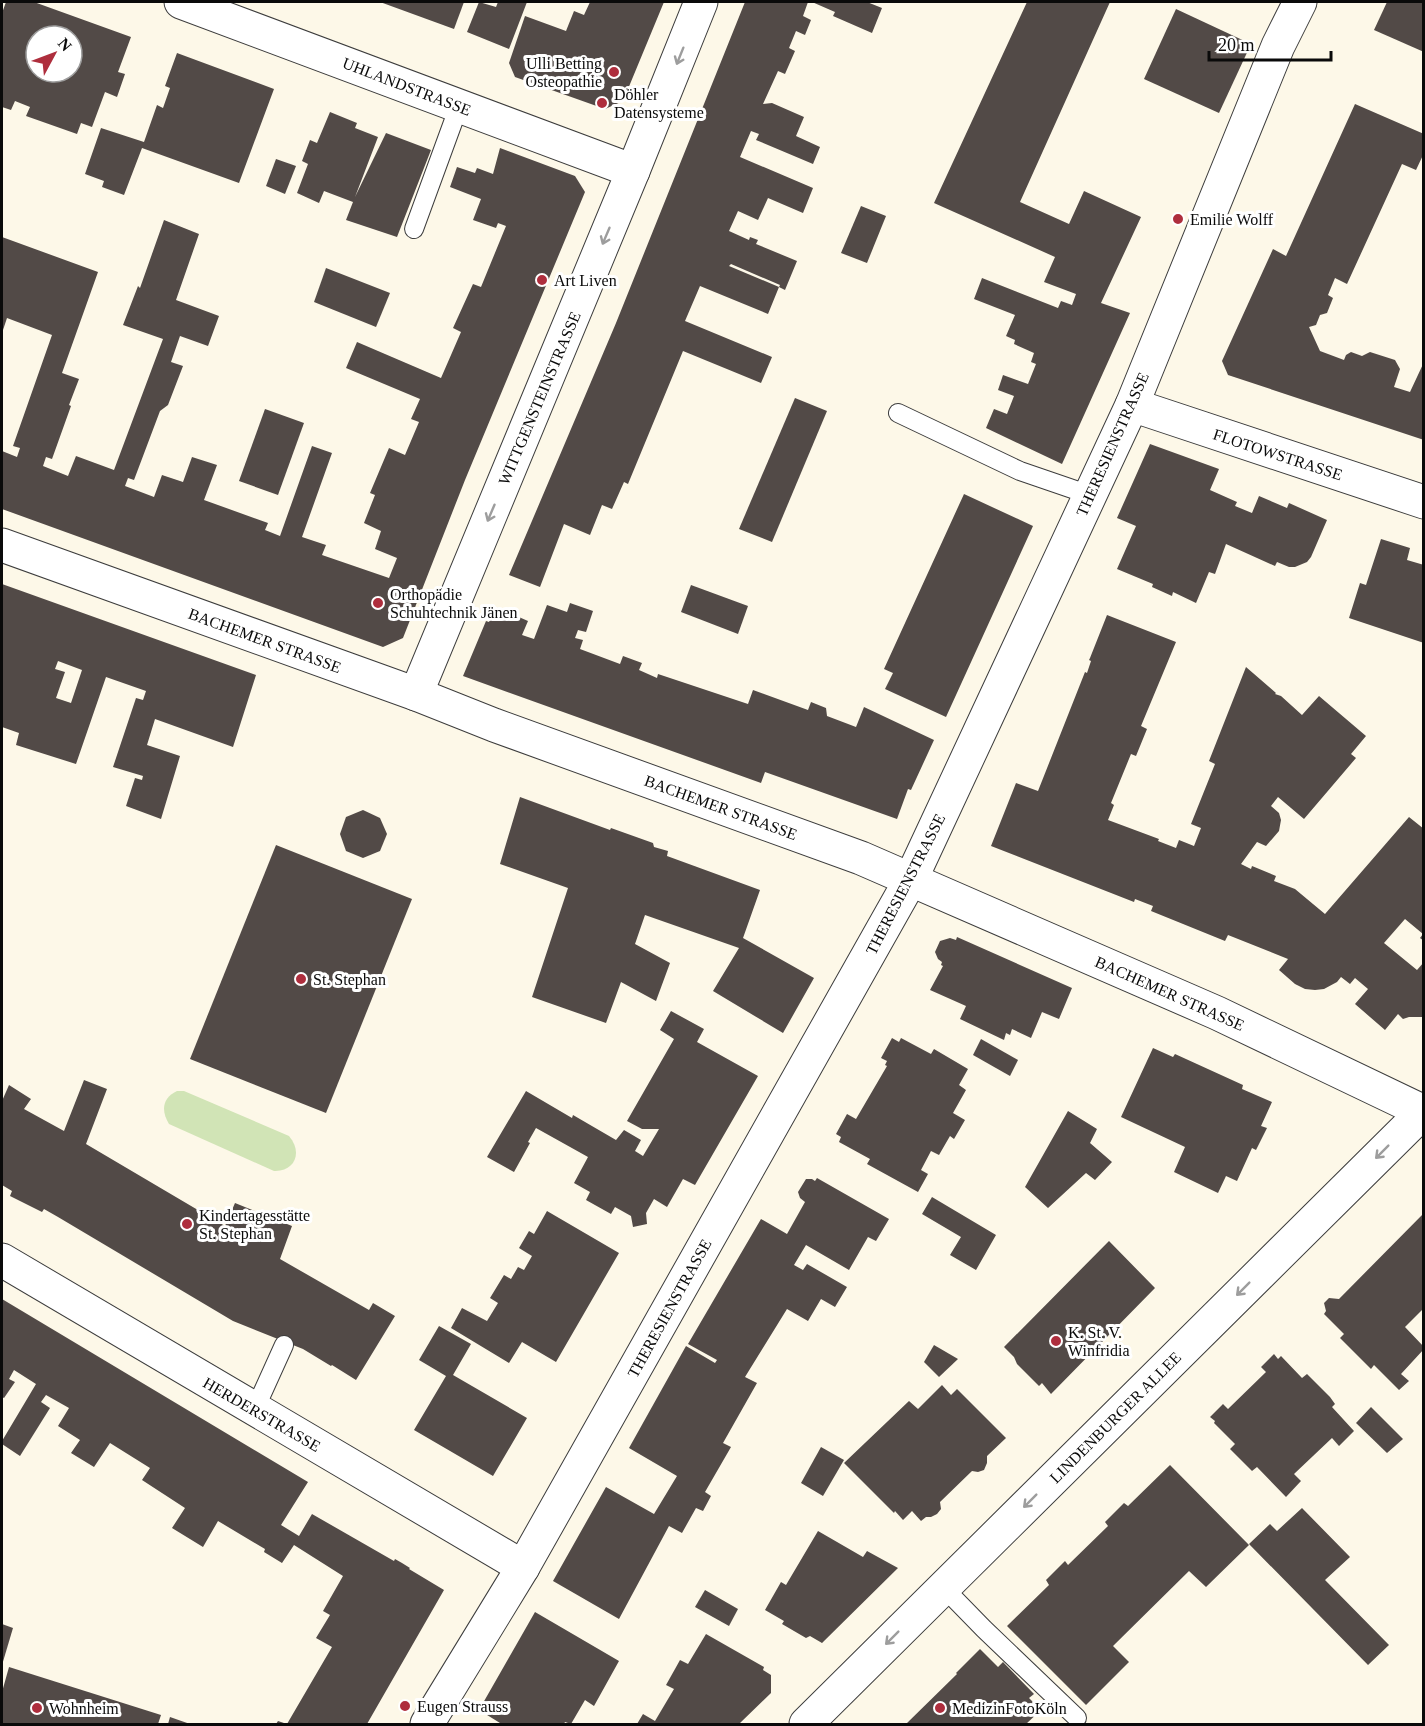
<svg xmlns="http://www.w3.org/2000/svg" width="1425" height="1726" viewBox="0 0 1425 1726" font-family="Georgia,serif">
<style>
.green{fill:#d1e4b6}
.building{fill:#524a47;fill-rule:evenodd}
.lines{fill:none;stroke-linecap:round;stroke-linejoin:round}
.service-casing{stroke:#3d3d3d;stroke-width:20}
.minor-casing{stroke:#3d3d3d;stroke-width:35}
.tertiary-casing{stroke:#3d3d3d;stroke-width:35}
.service{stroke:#fff;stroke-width:18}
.minor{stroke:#fff;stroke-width:33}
.tertiary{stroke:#fff;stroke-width:33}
.oneway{stroke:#9d9d9d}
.poi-dot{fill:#ae2e3d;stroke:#fff;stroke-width:2}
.labels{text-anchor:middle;stroke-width:6;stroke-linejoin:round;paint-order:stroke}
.poi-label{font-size:16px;fill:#0a0a0a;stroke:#fff;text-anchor:start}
.street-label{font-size:16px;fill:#0a0a0a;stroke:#fff}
</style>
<rect width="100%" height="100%" fill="#fdf8e8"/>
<path class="green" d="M 177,1091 L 184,1091 L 289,1136 C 303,1152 295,1172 274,1171 L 169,1124 C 161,1111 162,1098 177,1091 Z"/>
<g class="building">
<path d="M 6,2 L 34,2 L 131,37 L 118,72 L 125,74 L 117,97 L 105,92 L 92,127 L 81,123 L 77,134 L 26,116 L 30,107 L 15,101 L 11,110 L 2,107 L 2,13 ZM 36,36 L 72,36 L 72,72 L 36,72 Z"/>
<polygon points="380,2 464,2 454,29"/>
<polygon points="479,2 496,7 498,2 527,2 509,49 467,32"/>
<polygon points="590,2 664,2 623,101 605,109 515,77 509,63 525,16 566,31 574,11 584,15"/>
<polygon points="745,2 808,2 803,16 811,20 805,35 796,31 789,48 795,51 785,74 778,71 763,104 772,103 804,117 796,136 820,147 813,164 756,140 759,134 751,131 740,157 813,188 803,213 768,198 758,220 738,211 729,231 749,240 750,237 758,240 756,244 797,261 785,290 779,287 780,285 731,264 729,266 779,287 768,314 700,286 685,321 772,357 761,383 683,351 628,484 624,482 612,509 602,505 590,535 564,524 540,587 509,575 616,323"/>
<polygon points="812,2 867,2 882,8 872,33 833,16 835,12"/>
<polygon points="1027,2 1110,2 1020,202 1069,224 1084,191 1141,217 1101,303 1130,313 1062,464 986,428 994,409 1007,414 1014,396 998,390 1003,375 1028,384 1036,364 1031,362 1034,353 1014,344 1015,340 1006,336 1015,315 974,299 982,278 1058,308 1061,301 1072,305 1076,294 1044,282 1055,257 934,203"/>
<polygon points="1387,2 1424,2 1424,52 1374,30"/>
<polygon points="1176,9 1251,44 1219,113 1144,79"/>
<polygon points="177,53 274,89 239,183 142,148 124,195 102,187 104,181 85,174 101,128 144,142 157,105 163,108 170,88 165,86"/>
<polygon points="1355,104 1424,134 1424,153 1416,170 1402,164 1347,284 1335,278 1328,295 1333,298 1327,313 1320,315 1316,325 1309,327 1320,351 1344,360 1346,355 1351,352 1362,356 1370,352 1395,360 1400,369 1394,387 1410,392 1424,362 1424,440 1228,375 1222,361 1273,249 1286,256"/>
<polygon points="330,112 357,123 355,128 378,137 355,197 386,133 431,150 397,237 346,220 353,202 324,191 319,203 297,193 308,164 302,161 310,140 317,143"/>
<polygon points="500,148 575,176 585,192 465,480 403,638 383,647 2,509 2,451 17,457 20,448 13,446 52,335 7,318 2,333 2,237 98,272 62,373 79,379 69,405 71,406 52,459 46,457 43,466 68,476 76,456 114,470 163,339 123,325 138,286 140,288 164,220 199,234 176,300 219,316 208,346 180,336 171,362 183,366 168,405 160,411 134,480 128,478 125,486 154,497 162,475 183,482 192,457 217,465 204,500 268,523 265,530 280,536 312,446 332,453 302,537 326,545 322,555 389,578 397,558 375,549 381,531 364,523 375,495 370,493 389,448 405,455 419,422 411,419 420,399 346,368 357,342 441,378 461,332 453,328 473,284 481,287 506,226 498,223 496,228 473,220 481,199 450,187 457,167 475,173 477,168 493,174"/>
<polygon points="276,159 296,166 285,194 266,186"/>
<polygon points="861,206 886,216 867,263 841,253"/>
<polygon points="326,268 390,293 376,327 314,302"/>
<polygon points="795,398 827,411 772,542 739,529"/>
<polygon points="265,409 304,423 278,495 239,481"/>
<polygon points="1150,444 1219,469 1210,490 1237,502 1235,506 1252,513 1259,496 1287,508 1289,503 1327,520 1311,557 1307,562 1295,567 1289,567 1277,562 1275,566 1226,544 1215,574 1209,572 1196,603 1173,592 1172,596 1152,587 1153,584 1117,569 1136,526 1117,518"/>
<polygon points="964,494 1033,526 946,717 885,689 893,673 884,669"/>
<polygon points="1381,539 1410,548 1407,560 1424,565 1424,643 1349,618 1360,583 1366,585"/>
<path d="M 2,584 L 256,675 L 233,747 L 155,719 L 147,745 L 180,756 L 161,819 L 126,806 L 135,778 L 142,780 L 143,776 L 113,767 L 136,698 L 143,700 L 146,691 L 106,677 L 76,764 L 16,745 L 19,733 L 2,727 ZM 58,661 L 82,670 L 71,703 L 56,698 L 65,672 L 55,669 Z"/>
<polygon points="691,585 748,606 738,634 681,612"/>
<polygon points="570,603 593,611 586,632 578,630 575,638 583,640 580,649 620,664 623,656 642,663 639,670 657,678 658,674 748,704 753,690 808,710 811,702 826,708 827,716 856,727 864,707 934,740 911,790 908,789 897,819 765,772 761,783 463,676 486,621 489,622 496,607 528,621 522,635 534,639 547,605 567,612"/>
<polygon points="1107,615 1176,642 1141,726 1147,729 1136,756 1131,754 1111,803 1114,805 1108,820 1159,839 1158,841 1176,848 1179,840 1194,846 1201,828 1191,824 1215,764 1209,761 1246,667 1276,693 1275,694 1281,696 1302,715 1319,696 1366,736 1351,754 1356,758 1304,819 1278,797 1271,806 1279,813 1281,820 1279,831 1266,846 1257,842 1241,864 1251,869 1252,866 1276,876 1274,881 1295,889 1325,914 1409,817 1424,829 1424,941 1420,938 1423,934 1405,919 1384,943 1417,970 1424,962 1424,1017 1409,1017 1403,1019 1398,1014 1385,1030 1355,1004 1368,989 1355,978 1350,984 1341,977 1337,982 1324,989 1315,990 1305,989 1295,984 1279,970 1288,959 1228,935 1225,941 1151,911 1153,906 1135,899 1134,902 991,846 1016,783 1038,791 1085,672 1087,673 1091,661 1089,660 1090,658"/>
<polygon points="520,797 610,830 611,828 653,843 654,847 668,851 667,856 760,890 743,938 814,978 783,1033 713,991 739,948 645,915 635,944 670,963 656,1001 621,982 606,1023 532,997 568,888 500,864"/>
<polygon points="363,810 380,818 387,834 380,851 363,858 346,851 340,834 346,817"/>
<polygon points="276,845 412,899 326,1113 190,1059"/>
<polygon points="957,937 1072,988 1059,1019 1042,1012 1031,1038 1012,1029 1010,1035 1006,1033 1004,1040 960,1019 966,1006 930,990 943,966 941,965 942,962 938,959 935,952 940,941 950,938 956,940"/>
<polygon points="671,1011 704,1029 697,1042 758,1076 695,1185 683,1179 667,1207 654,1199 646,1213 647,1224 633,1227 631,1216 615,1207 611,1214 586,1200 590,1192 574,1183 588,1157 536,1128 528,1142 530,1143 514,1172 487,1157 526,1091 572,1118 573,1115 616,1140 624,1130 641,1140 635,1151 643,1156 659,1129 642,1129 627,1121 674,1039 660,1030"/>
<polygon points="892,1038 899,1042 901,1038 931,1054 934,1049 968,1069 959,1085 966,1090 953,1113 965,1120 954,1139 950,1136 939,1155 931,1151 921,1170 928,1174 918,1192 867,1164 870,1159 839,1142 841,1137 836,1134 847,1114 856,1119 887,1066 885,1065 887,1061 881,1058"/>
<polygon points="981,1039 1018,1060 1010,1076 973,1055"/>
<polygon points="1153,1048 1173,1057 1175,1054 1243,1085 1242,1089 1272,1102 1261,1126 1267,1128 1256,1150 1252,1148 1237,1181 1226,1176 1218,1193 1174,1172 1185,1147 1121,1117"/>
<polygon points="84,1080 107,1089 86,1144 225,1226 235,1203 292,1226 280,1259 369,1310 373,1303 395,1316 356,1380 332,1365 331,1366 303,1349 233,1321 58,1217 44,1209 42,1212 10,1196 12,1191 2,1185 2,1101 9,1085 31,1099 24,1109 64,1131"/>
<polygon points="1068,1111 1097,1129 1090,1143 1112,1162 1095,1180 1086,1173 1048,1208 1025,1187"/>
<polygon points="817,1178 889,1219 876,1241 868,1237 849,1270 806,1245 794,1265 803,1270 807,1264 847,1287 835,1307 821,1299 808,1321 787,1309 745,1377 757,1383 723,1443 731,1447 705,1492 711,1496 703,1511 696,1508 682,1533 669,1526 619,1619 553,1581 606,1487 654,1514 677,1476 629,1448 686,1346 715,1363 717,1360 688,1344 761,1219 787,1234 805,1202 800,1198 798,1192 806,1179 812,1179 815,1181"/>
<polygon points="932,1197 996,1235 976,1270 950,1255 961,1237 922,1214"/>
<polygon points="547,1211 619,1253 556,1362 522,1342 509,1363 451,1328 462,1308 487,1321 498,1303 490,1298 504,1275 511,1279 518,1267 524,1270 532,1256 519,1248 529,1231 534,1234"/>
<polygon points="1424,1213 1424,1308 1405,1327 1424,1347 1424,1349 1401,1374 1409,1381 1399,1390 1374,1365 1371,1369 1340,1338 1344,1334 1324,1314 1326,1311 1324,1303 1329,1298 1339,1299"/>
<polygon points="1109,1241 1155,1288 1051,1394 1042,1383 1039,1386 1017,1364 1014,1357 1004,1347"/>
<polygon points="2,1299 308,1482 281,1525 299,1536 312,1514 394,1561 395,1559 402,1563 410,1568 409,1569 444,1590 367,1724 276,1724 278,1721 287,1724 332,1647 316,1638 330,1615 323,1611 343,1576 294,1545 282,1563 264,1552 265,1549 218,1521 203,1547 172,1528 185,1508 142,1480 150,1468 110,1443 94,1467 71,1453 80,1440 58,1426 69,1408 46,1395 41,1402 50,1408 20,1456 2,1444 2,1441 36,1384 14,1370 9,1379 15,1382 4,1398 2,1397"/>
<polygon points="439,1326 471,1344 453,1375 527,1418 493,1476 414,1430 446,1376 419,1360"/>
<polygon points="934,1345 958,1359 939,1377 924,1362"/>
<polygon points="1274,1354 1278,1359 1281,1356 1302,1378 1307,1374 1330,1397 1335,1404 1332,1407 1354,1431 1339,1446 1332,1438 1294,1474 1301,1481 1286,1497 1257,1467 1252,1471 1230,1449 1235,1444 1214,1423 1215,1421 1210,1417 1223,1404 1228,1409 1266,1372 1261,1367"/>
<polygon points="942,1385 951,1395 957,1389 1006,1438 987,1456 987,1463 984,1470 978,1472 972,1471 940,1502 941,1509 937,1514 931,1517 926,1517 921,1521 912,1511 903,1520 895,1511 894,1513 844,1463 909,1401 918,1409"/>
<polygon points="1371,1407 1403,1439 1387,1453 1356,1423"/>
<polygon points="821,1447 844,1460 823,1496 801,1483"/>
<polygon points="1170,1465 1249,1545 1206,1587 1189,1571 1113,1646 1129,1662 1086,1705 1007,1626 1049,1585 1046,1580 1065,1561 1068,1565 1108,1526 1105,1522 1124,1503 1128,1506"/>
<polygon points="1302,1508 1350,1557 1325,1580 1389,1645 1368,1665 1249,1544 1270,1524 1277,1531"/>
<polygon points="818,1531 863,1557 867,1551 898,1568 822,1643 810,1636 806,1638 782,1624 784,1621 765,1610 781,1582 786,1585"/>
<polygon points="705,1590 738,1609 729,1626 695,1607"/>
<polygon points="535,1612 619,1661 594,1706 585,1700 571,1724 565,1722 564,1724 499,1724 500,1723 479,1710"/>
<polygon points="2,1624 13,1628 2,1665"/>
<polygon points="706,1634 764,1667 763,1670 771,1675 771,1693 739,1724 637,1724 643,1714 655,1721 674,1689 666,1685 675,1669 680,1660 688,1664"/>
<polygon points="980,1649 998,1667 1003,1662 1034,1694 1029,1698 1041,1710 1026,1724 906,1724 957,1674 956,1673"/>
<polygon points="9,1667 161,1715 158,1724 2,1724 2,1692"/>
<polygon points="170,1717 190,1724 168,1724"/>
</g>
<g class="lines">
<defs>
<g id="service">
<polyline points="414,229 459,106"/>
<polyline points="898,413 1020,471 1090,495"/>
<polyline points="255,1409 284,1345"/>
<polyline points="943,1587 984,1629 1077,1718"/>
</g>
<g id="minor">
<polyline points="181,2 633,171"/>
<polyline points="1132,405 1424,502"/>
<polyline points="416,694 633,171 701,2"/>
<polyline points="2,1260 523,1567"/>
<polyline points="427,1724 523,1567 911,879 1132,405 1278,46 1300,2"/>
<polyline points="806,1724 1424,1111"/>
</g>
<polyline id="tertiary" points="2,545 416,694 494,725 861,858 1217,1013 1424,1112"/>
</defs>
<use href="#service" class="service-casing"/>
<use href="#minor" class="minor-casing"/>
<use href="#tertiary" class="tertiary-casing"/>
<use href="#service" class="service"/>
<use href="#minor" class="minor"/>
<use href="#tertiary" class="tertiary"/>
</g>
<defs><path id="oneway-shaft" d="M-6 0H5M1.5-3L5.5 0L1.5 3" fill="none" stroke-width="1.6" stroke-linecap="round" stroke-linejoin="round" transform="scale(1.5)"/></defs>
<g class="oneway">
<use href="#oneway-shaft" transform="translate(680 56) rotate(112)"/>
<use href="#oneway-shaft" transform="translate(606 236) rotate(113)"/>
<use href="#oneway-shaft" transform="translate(491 513) rotate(113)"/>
<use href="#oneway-shaft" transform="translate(1382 1152) rotate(135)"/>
<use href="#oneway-shaft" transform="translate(1243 1289) rotate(135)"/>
<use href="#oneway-shaft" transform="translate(1030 1501) rotate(135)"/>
<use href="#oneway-shaft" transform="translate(892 1638) rotate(135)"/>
</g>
<g class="poi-dot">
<circle cx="614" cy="72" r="6"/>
<circle cx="602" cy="103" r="6"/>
<circle cx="1178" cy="219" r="6"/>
<circle cx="542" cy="280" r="6"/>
<circle cx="378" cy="603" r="6"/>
<circle cx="301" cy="979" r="6"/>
<circle cx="187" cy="1224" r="6"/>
<circle cx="1056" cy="1341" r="6"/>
<circle cx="405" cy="1706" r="6"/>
<circle cx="37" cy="1708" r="6"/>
<circle cx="940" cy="1708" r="6"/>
</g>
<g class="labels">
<g class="poi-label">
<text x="602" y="69" text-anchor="end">Ulli Betting<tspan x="602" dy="18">Osteopathie</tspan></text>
<text x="614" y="100">Döhler<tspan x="614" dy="18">Datensysteme</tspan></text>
<text x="1190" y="225">Emilie Wolff</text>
<text x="554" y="286">Art Liven</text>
<text x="390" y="600">Orthopädie<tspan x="390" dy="18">Schuhtechnik Jänen</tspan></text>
<text x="313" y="985">St. Stephan</text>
<text x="199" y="1221">Kindertagesstätte<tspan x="199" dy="18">St. Stephan</tspan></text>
<text x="1068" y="1338">K. St. V.<tspan x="1068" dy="18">Winfridia</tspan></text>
<text x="417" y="1712">Eugen Strauss</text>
<text x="49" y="1714">Wohnheim</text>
<text x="952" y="1714">MedizinFotoKöln</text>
</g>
<g class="street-label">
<text transform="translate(407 86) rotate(21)" y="6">UHLANDSTRASSE</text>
<text transform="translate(539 398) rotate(-67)" y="6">WITTGENSTEINSTRASSE</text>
<text transform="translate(1112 444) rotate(-66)" y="6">THERESIENSTRASSE</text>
<text transform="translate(1278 454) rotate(18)" y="6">FLOTOWSTRASSE</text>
<text transform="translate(265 640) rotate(20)" y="6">BACHEMER STRASSE</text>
<text transform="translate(721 807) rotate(20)" y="6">BACHEMER STRASSE</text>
<text transform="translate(905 884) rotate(-63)" y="6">THERESIENSTRASSE</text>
<text transform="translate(1170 993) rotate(24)" y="6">BACHEMER STRASSE</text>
<text transform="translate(669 1308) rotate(-61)" y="6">THERESIENSTRASSE</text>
<text transform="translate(262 1414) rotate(30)" y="6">HERDERSTRASSE</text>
<text transform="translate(1115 1417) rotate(-45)" y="6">LINDENBURGER ALLEE</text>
</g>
</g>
<rect width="1425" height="1726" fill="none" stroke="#0a0a0a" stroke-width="6"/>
<g transform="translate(54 54) rotate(49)"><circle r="28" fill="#ffffff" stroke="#9d9d9d" stroke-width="1.5"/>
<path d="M0-4.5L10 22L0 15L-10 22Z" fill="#ae2e3d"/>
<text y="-9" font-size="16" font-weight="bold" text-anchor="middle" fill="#0a0a0a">N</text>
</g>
<path d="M1209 51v9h122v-9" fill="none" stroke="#0a0a0a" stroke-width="3"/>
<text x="1218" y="51" font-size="18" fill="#0a0a0a" stroke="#ffffff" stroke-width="4.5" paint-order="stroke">20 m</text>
</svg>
